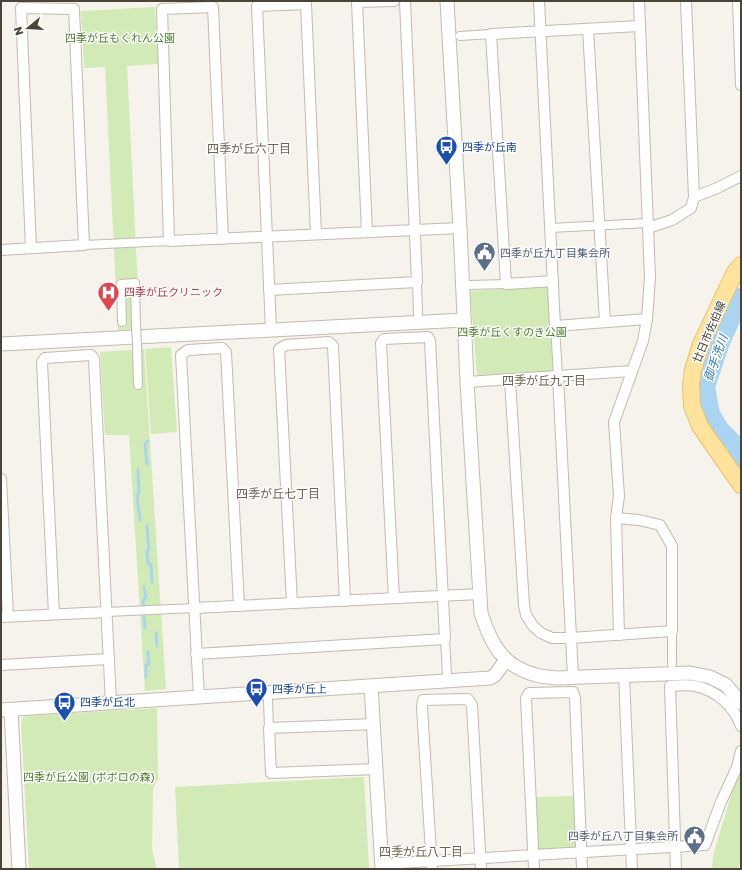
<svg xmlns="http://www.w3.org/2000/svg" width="742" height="870" viewBox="0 0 742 870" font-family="'Golos Text','Noto Sans JP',sans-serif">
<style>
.green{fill:#d2eab5}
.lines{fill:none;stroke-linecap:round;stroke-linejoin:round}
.stream{stroke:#a9d4f2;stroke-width:3}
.river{stroke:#a9d4f2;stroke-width:18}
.pedestrian-casing{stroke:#c2bbae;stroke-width:10}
.minor-casing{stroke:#c2bbae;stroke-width:12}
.tertiary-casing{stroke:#c2bbae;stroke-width:15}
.primary-casing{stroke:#e6c16a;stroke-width:18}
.pedestrian{stroke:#fff;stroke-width:8}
.minor{stroke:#fff;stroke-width:10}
.tertiary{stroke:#fff;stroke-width:13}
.primary{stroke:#ffe39c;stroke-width:16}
.pedestrian-bridge-casing{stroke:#c2bbae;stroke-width:10;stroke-linecap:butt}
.pedestrian-bridge{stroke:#fff;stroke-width:8}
.labels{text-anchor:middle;stroke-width:3;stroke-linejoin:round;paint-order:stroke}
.park-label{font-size:11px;fill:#4a7f2a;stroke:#fff}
.transit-label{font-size:11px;fill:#164399;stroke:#fff;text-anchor:start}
.service-label{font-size:11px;fill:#4e5e75;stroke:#fff;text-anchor:start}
.health-label{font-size:11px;fill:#be3a42;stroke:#fff;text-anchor:start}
.street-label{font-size:11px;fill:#4b4439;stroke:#fff}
.neighbourhood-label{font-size:12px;fill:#6e6250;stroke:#fff}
.water-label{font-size:12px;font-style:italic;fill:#2e7ab2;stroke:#fff}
</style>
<rect width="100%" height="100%" fill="#f6f3ec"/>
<g class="green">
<polygon points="155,7 158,64 127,66 140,329 118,330 105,67 84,68 81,11"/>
<polygon points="547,286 553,372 477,376 470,291"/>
<polygon points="171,347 177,432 151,434 145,349"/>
<polygon points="144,349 166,689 145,691 129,435 105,435 100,352"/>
<polygon points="157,708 158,779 153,788 152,850 157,869 29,869 21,722 23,717 27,716"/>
<polygon points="741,762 741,857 739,869 712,869 713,856"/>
<polygon points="364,777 369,869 179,869 175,787"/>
<polygon points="575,796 577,848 539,850 536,797"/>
</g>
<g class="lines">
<g class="stream">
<polyline points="147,464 145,444 148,441"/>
<polyline points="138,470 139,493 137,495 140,520"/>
<polyline points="147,526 149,550 147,551 148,564 151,564 152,582"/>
<polyline points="144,587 146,597 143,601 145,628"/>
<polyline points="156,633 157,646"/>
<polyline points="146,677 146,665 149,664 148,652"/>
</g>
<polyline class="river" points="741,297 720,345 706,387 711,414 720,429 735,444 741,459"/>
<defs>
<g id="pedestrian">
<polyline points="460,36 491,34"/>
<polyline points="550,228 648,223"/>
<polyline points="84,245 169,241"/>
<polyline points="417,282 418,314"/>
<polyline points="469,285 506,284"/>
<polyline points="122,322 121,284 135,283 136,325"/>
<polyline points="555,326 558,376"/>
<polyline points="137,345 138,385"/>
<polyline points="107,612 194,608"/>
<polyline points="672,631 672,664"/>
<polyline points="445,639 447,675"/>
<polyline points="268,700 269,728"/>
</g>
<g id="minor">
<polyline points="539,1 555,326 647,319"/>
<polyline points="686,1 694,197"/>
<polyline points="738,1 741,85"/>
<polyline points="588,29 605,322"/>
<polyline points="648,228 672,220 691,208 694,197 715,189 741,176"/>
<polyline points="367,232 357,2 394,1"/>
<polyline points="223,239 213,7 162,9 169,241 460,228"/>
<polyline points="1,250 84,245 74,9 21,8 31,248"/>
<polyline points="553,281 506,284 491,34 640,26"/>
<polyline points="269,290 417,282 405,1"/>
<polyline points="271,330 257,6 306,4 316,234"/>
<polyline points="558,376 573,677"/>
<polyline points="510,380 524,605 526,615 533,626 541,633 552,638 571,638 672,631 672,546 660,525 639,520 616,518"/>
<polyline points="467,382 632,371"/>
<polyline points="1,479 8,616"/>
<polyline points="292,603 279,349 286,345 329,342 333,346 345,601"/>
<polyline points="194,608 480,594"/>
<polyline points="54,614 42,362 45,358 91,355 94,359 111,703"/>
<polyline points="1,617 107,612"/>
<polyline points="619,635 616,518 619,496 614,422 643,341 647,319 650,277 639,1"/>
<polyline points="196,654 445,639 430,341 428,337 384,339 381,343 394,598"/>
<polyline points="1,665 109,659"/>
<polyline points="624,675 632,869"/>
<polyline points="199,697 181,355 188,350 222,348 226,352 239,606"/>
<polyline points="374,724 269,728 271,773 376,769"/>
<polyline points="381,864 705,845 721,802 737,767 741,751"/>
<polyline points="432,869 422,707 423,700 468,699 472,705 481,869"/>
<polyline points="534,869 526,698 529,693 573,692 575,698 582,869"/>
<path d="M 676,869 L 670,686 C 678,686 687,684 695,686 C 716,690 734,706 741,726"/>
</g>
<g id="tertiary">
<path d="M 447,1 L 460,228 L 467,382 L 481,613 C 491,644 502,666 536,675 C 542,677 550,677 557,678 L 690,673 L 710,677 L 726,685 L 741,703"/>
<polyline points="1,344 464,320"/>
<polyline points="371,686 382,869"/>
<polyline points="1,710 490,678 495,675 506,660"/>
<polyline points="11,710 19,869"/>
</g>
<polyline id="primary" points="741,265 735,272 701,344 693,370 691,385 692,406 700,426 741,485"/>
</defs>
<use href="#pedestrian" class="pedestrian-casing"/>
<use href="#minor" class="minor-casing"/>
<use href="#tertiary" class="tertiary-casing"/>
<use href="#primary" class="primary-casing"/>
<use href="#pedestrian" class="pedestrian"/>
<use href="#minor" class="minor"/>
<use href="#tertiary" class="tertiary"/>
<use href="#primary" class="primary"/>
<defs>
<polyline id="pedestrian-bridge" points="136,325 137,345"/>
</defs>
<use href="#pedestrian-bridge" class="pedestrian-bridge-casing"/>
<use href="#pedestrian-bridge" class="pedestrian-bridge"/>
</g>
<defs>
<symbol id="bus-pin" viewBox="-11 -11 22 30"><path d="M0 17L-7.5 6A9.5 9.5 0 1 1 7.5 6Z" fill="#1a4fb4" stroke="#fff"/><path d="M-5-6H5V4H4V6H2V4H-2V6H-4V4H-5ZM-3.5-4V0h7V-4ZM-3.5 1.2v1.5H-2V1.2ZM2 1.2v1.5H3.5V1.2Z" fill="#fff"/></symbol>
<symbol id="civic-pin" viewBox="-11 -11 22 30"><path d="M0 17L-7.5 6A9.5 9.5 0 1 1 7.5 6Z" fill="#5c6f8a" stroke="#fff"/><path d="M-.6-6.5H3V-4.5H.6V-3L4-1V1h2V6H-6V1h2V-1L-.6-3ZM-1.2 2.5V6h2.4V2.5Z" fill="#fff"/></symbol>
<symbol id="hospital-pin" viewBox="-11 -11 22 30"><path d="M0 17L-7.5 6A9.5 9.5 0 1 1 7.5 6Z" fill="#e0444e" stroke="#fff"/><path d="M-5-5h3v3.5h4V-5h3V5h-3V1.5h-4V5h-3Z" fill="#fff"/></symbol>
</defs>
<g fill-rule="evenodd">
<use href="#bus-pin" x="434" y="134" width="25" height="34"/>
<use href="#civic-pin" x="472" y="240" width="25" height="34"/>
<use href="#hospital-pin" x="96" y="280" width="25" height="34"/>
<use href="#bus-pin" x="244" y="676" width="25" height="34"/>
<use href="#bus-pin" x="52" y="690" width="25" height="34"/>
<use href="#civic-pin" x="682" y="824" width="25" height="34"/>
</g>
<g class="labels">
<g class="park-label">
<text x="120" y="42">四季が丘もくれん公園</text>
<text x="512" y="336">四季が丘くすのき公園</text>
<text x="89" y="781">四季が丘公園 (ポポロの森)</text>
</g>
<g class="transit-label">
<text x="462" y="151">四季が丘南</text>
<text x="272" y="693">四季が丘上</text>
<text x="80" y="706">四季が丘北</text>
</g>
<g class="service-label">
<text x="500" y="257">四季が丘九丁目集会所</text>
<text x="678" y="840" text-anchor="end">四季が丘八丁目集会所</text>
</g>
<g class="health-label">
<text x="124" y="296">四季が丘クリニック</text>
</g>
<g class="street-label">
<text transform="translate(709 332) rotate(-67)" y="4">廿日市佐伯線</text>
</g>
<g class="neighbourhood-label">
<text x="249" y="153">四季が丘六丁目</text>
<text x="544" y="385">四季が丘九丁目</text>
<text x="278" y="498">四季が丘七丁目</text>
<text x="421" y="856">四季が丘八丁目</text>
</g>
<g class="water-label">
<text transform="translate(716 358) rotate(-70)" y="4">御手洗川</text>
</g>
</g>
<rect width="742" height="870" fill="none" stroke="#4b4439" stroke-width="4"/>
<g transform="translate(28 28) rotate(252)" stroke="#ffffff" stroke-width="3" paint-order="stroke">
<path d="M0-3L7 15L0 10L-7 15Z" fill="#4b4439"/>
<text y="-6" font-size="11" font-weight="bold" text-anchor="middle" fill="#4b4439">N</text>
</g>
</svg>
